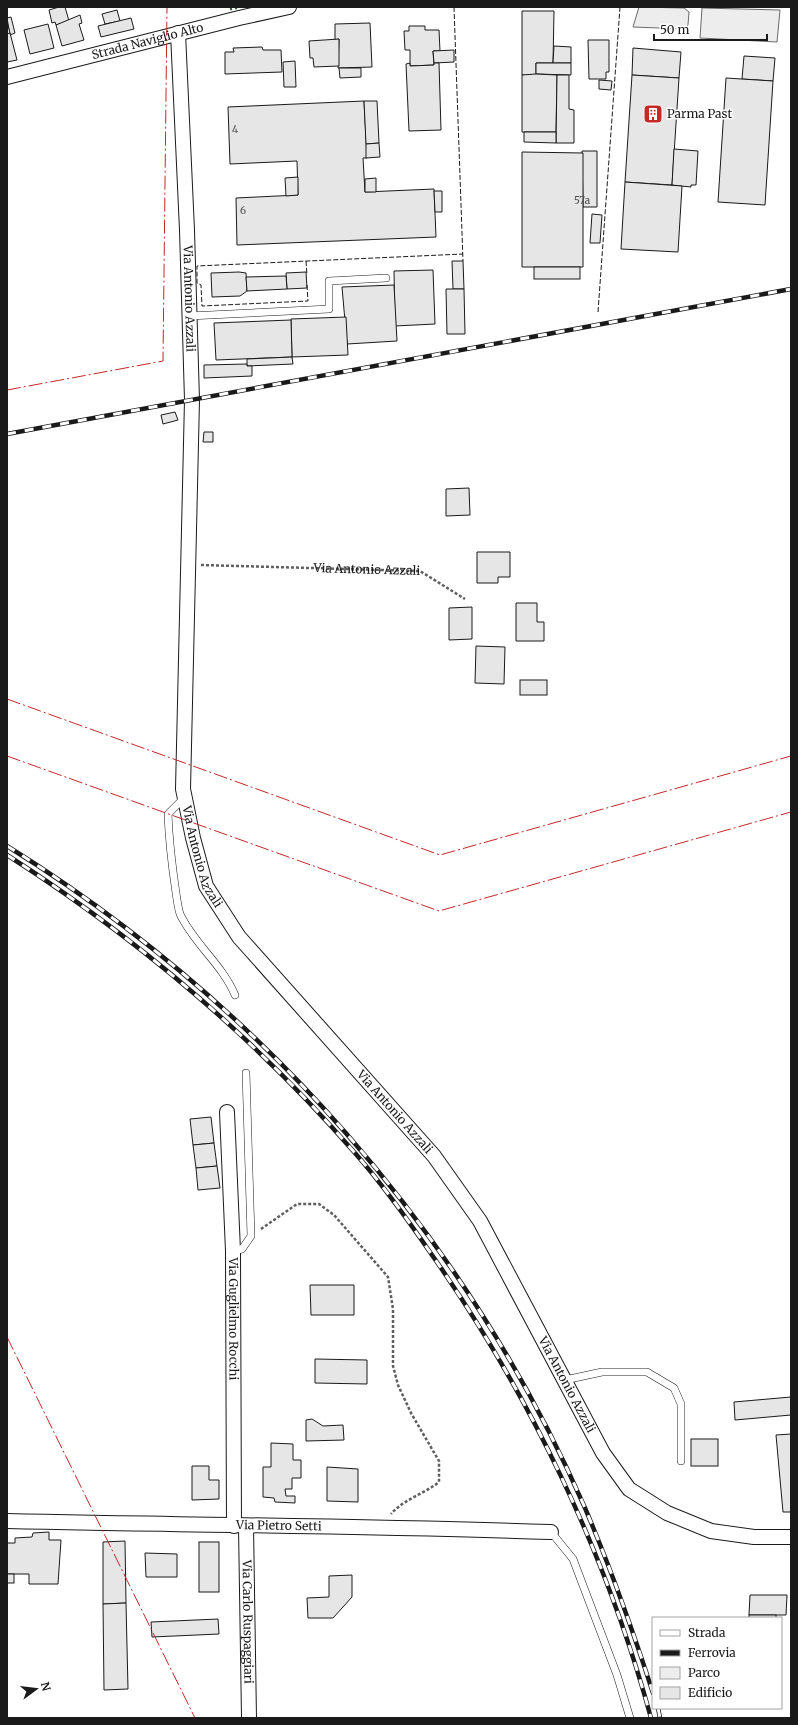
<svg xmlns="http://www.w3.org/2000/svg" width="798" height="1725" viewBox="0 0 798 1725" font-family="Merriweather,serif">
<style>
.green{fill:#ededed;stroke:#6a6a6a}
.building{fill:#e6e6e6;stroke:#1a1a1a}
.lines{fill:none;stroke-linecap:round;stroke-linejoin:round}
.lane-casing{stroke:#1a1a1a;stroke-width:8}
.street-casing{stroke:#1a1a1a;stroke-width:16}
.path{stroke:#5f5f5f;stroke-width:2.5;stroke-dasharray:3 2;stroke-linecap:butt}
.lane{stroke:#fff;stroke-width:7}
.street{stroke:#fff;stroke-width:14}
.rail-casing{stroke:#1a1a1a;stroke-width:4.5}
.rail{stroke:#fff;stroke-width:3;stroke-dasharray:9;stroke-linecap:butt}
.hedge{stroke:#2b5a34;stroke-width:3;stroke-dasharray:2 3;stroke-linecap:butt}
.fence{stroke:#1a1a1a;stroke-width:1;stroke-dasharray:5 2;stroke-linecap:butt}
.power{stroke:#c62828;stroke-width:1;stroke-dasharray:14 3 2 3;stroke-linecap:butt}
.labels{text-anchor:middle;stroke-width:3;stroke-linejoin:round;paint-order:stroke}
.number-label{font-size:10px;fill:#4d4d4d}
.street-label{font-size:12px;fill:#1a1a1a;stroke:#fff}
.poi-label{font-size:12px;fill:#1a1a1a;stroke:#fff;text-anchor:start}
</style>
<rect width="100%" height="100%" fill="#fff"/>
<g class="green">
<polygon points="639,7 684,8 689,12 688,25 684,29 633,27"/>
<polygon points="702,8 780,10 777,42 700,38"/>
</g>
<g class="building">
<polygon points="59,7 65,7 69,21 56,25 55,22 52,23 49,10"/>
<polygon points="117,10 120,21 105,24 102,14"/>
<polygon points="522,11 554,11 553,63 536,63 536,76 522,75"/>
<polygon points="80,15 82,23 79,24 84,40 62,46 56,25"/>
<polygon points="11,17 15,33 10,35 7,18"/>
<polygon points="131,18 134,29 101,37 98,26"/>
<polygon points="7,22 10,33 7,34"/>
<polygon points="370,23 372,67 338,68 339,39 335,40 335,24"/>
<polygon points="48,24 54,48 30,54 24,30"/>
<polygon points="409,26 425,26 425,30 439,30 440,51 433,51 434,65 410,66 410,50 405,50 404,31 409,31"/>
<polygon points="10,33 17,60 7,62 7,34"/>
<polygon points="339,39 339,66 314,67 313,58 310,58 309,41"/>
<polygon points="588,40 609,40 609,72 606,72 606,79 589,79"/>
<polygon points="554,46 571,47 571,63 553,63"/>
<polygon points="262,47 263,50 281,50 282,72 225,74 225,52 234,52 233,48"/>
<polygon points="633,48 681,52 679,78 632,75"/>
<polygon points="454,50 454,62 434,63 433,51"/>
<polygon points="744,56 775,58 773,81 742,79"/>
<polygon points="295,61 296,87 284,87 283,62"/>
<polygon points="410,63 410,66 434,65 434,63 439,63 441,130 409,131 406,64"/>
<polygon points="536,63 571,63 571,75 536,74"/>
<polygon points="339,68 361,68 361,77 340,78"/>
<polygon points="536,74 557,75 556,132 522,132 522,75"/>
<polygon points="557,75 569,75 569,109 574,110 574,143 556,143"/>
<polygon points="632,75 679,78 672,185 625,182"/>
<polygon points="726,78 773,81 765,205 718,202"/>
<polygon points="599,80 612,81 611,90 599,89"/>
<polygon points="364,101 367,158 363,158 365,192 434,189 436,237 237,245 236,198 298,195 297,161 230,164 228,107"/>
<polygon points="364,101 377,101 379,143 366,144"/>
<polygon points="524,132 556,132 556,143 524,142"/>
<polygon points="379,143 380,157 366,158 366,144"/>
<polygon points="674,149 698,151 696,185 691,185 691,187 672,185"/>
<polygon points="582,151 597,151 597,207 583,207"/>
<polygon points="522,152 583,153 583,267 522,267"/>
<polygon points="298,177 298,195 286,196 285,178"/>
<polygon points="376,178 376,192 365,192 365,179"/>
<polygon points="625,182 682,186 678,252 621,249"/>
<polygon points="434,191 442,191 442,212 435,212"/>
<polygon points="592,214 602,215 600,243 590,243"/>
<polygon points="452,261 463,261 464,289 453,289"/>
<rect x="534" y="267" width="46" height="12"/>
<polygon points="433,270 435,324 395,326 394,271"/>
<polygon points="239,272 246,273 247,291 240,296 212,297 211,273"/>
<polygon points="306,272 307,288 287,289 286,273"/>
<polygon points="286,276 287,289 247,291 246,277"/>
<polygon points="394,285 397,341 347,344 342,287"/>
<polygon points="446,289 464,289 465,334 447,334"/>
<polygon points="346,317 348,355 292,357 291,319"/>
<polygon points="291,320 292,357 216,360 214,323"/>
<polygon points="292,357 293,364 247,366 247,359"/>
<polygon points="247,364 247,366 252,366 252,376 204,378 204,365"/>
<polygon points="175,412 178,420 163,424 161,415"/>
<polygon points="204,432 213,432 213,442 203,442"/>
<polygon points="469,488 470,515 446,516 446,489"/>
<polygon points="477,552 510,552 510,577 498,577 498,583 477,583"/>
<polygon points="516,603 537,603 537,622 544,622 544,641 516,641"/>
<polygon points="472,607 472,639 449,640 449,608"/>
<polygon points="476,646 505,647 504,684 475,683"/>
<rect x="520" y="680" width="27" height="15"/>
<polygon points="211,1117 214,1143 193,1145 190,1119"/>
<polygon points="214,1143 217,1166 196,1168 193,1145"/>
<polygon points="217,1166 220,1188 198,1190 196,1168"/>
<polygon points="310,1285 354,1285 354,1315 311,1315"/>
<polygon points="315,1359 367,1360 367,1384 315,1383"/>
<polygon points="791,1397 791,1415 735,1420 734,1402"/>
<polygon points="312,1419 323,1426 343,1425 344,1440 306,1441 306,1420"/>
<polygon points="791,1434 791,1512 783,1512 776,1435"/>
<rect x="691" y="1439" width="27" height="27"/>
<polygon points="271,1443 293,1444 293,1460 301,1460 301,1478 292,1478 292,1489 285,1489 286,1496 295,1496 295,1503 275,1502 274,1498 263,1497 263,1467 271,1467"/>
<polygon points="192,1466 209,1466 209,1480 219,1480 219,1499 192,1500"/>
<polygon points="327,1467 358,1469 358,1502 327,1501"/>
<polygon points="49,1532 49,1540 61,1540 58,1584 29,1584 29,1574 7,1574 7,1543 15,1543 15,1538 32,1537 33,1533"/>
<polygon points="125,1541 126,1603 103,1604 103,1542"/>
<rect x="199" y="1542" width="20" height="50"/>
<polygon points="145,1553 177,1554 177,1577 146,1577"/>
<rect x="7" y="1574" width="7" height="9"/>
<polygon points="352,1575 352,1597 333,1618 308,1618 307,1598 329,1597 329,1576"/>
<polygon points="750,1595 787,1595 786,1615 749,1615"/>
<polygon points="126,1603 128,1689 104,1690 103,1604"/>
<rect x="749" y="1615" width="27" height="3"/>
<polygon points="218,1619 219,1634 152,1637 151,1622"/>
</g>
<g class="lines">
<defs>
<g id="lane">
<polyline points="189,316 329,309 329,281 386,278"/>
<path d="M 185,797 L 168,814 C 169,841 172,866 176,893 C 177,899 178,908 180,914 C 194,944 222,964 235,995"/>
<polyline points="233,1251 242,1249 251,1236 246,1073"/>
<polyline points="565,1380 602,1372 647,1372 674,1388 681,1404 681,1461"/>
<polyline points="551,1532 573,1559 617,1675 630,1718"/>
</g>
<g id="street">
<path id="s2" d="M 178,33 L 187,230 L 192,400 L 183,789 L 193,838 L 206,886 L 239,937 L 434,1156 L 480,1221 L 603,1453 L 629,1489 L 667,1513 L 711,1531 L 754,1537 L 791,1537"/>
<path id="s3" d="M 7,77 L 239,18 L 289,7"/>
<path id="s4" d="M 227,1112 L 233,1251 L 234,1526"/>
<path id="s5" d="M 7,1521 C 188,1525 370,1526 551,1532"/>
<path id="s6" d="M 246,1526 L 249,1718"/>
</g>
</defs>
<use href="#lane" class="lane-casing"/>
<use href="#street" class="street-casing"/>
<g class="path">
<path id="s1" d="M 201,565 L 420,571 L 465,599"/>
<path d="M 261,1229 L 297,1204 L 319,1204 L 334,1215 L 388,1277 L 393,1309 L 393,1366 L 398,1385 L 411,1413 L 439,1461 L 439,1482 C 424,1494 404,1499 391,1514"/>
</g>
<use href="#lane" class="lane"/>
<use href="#street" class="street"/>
<defs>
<g id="rail">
<polyline points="7,434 791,289"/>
<path d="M 7,846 C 261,1004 465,1234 585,1508 C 611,1569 633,1631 653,1693"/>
<path d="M 7,855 C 137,938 254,1037 355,1153 C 383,1185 408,1220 432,1255 C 530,1395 606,1553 651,1718"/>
<polyline points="658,1708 660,1718"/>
</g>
</defs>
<use href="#rail" class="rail-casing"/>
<use href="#rail" class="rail"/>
<polyline class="hedge" points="230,9 239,7"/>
<g class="fence">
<polyline points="454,7 463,261"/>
<polyline points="306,261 307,275"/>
<polyline points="307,285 308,301 202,306 201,285 197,283 197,266 463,254"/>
<polyline points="598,312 620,7"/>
</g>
<g class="power">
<polyline points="7,390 163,361 167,7"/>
<polyline points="7,699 440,855 791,756"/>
<polyline points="7,756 439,911 791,812"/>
<polyline points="7,1337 195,1718"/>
</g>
</g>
<defs>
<symbol id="building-square" viewBox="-11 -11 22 22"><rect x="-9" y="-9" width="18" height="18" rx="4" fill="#c62828" stroke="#fff"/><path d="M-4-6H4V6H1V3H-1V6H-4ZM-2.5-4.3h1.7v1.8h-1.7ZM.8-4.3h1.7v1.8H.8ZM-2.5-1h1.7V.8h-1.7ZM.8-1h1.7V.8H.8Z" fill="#fff"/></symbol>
</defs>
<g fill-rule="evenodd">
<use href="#building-square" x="642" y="103" width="22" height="22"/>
</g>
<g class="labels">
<g class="number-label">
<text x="235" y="133">4</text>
<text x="582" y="204">57a</text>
<text x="243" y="214">6</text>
</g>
<g class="street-label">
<text dy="4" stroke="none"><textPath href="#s3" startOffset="145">Strada Naviglio Alto</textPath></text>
<text dy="4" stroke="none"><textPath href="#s2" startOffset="266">Via Antonio Azzali</textPath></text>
<text dy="4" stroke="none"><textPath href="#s1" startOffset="166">Via Antonio Azzali</textPath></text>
<text dy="4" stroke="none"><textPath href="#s2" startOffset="827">Via Antonio Azzali</textPath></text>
<text dy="4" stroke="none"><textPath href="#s2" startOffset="1151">Via Antonio Azzali</textPath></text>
<text dy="4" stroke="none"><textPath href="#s4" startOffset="207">Via Guglielmo Rocchi</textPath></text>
<text dy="4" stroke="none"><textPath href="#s2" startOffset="1475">Via Antonio Azzali</textPath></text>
<text dy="4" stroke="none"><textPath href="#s5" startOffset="272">Via Pietro Setti</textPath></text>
<text dy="4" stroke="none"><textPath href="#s6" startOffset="96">Via Carlo Ruspaggiari</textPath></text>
</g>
<g class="poi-label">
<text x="667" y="118">Parma Past</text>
</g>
</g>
<rect width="798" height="1725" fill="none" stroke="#1a1a1a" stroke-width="16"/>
<rect x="652" y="1617" width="130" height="92" fill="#ffffff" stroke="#a3a3a3"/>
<rect x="660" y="1630" width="20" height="6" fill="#ffffff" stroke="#a3a3a3"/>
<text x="688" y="1637" font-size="12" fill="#1a1a1a">Strada</text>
<rect x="660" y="1650" width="20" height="6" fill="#1a1a1a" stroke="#a3a3a3"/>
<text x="688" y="1657" font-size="12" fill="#1a1a1a">Ferrovia</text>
<rect x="660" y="1667" width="20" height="12" fill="#ededed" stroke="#a3a3a3"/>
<text x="688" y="1677" font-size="12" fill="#1a1a1a">Parco</text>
<rect x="660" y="1687" width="20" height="12" fill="#e6e6e6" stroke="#a3a3a3"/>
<text x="688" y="1697" font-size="12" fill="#1a1a1a">Edificio</text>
<g transform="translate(36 1689) rotate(75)" stroke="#ffffff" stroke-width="3" paint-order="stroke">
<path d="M0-3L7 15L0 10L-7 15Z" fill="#1a1a1a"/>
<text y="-6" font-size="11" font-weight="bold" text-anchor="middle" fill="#1a1a1a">N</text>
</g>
<path d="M654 34v6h113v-6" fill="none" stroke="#1a1a1a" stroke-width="2"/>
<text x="660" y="34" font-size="12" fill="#1a1a1a" stroke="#ffffff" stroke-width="3" paint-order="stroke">50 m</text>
</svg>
